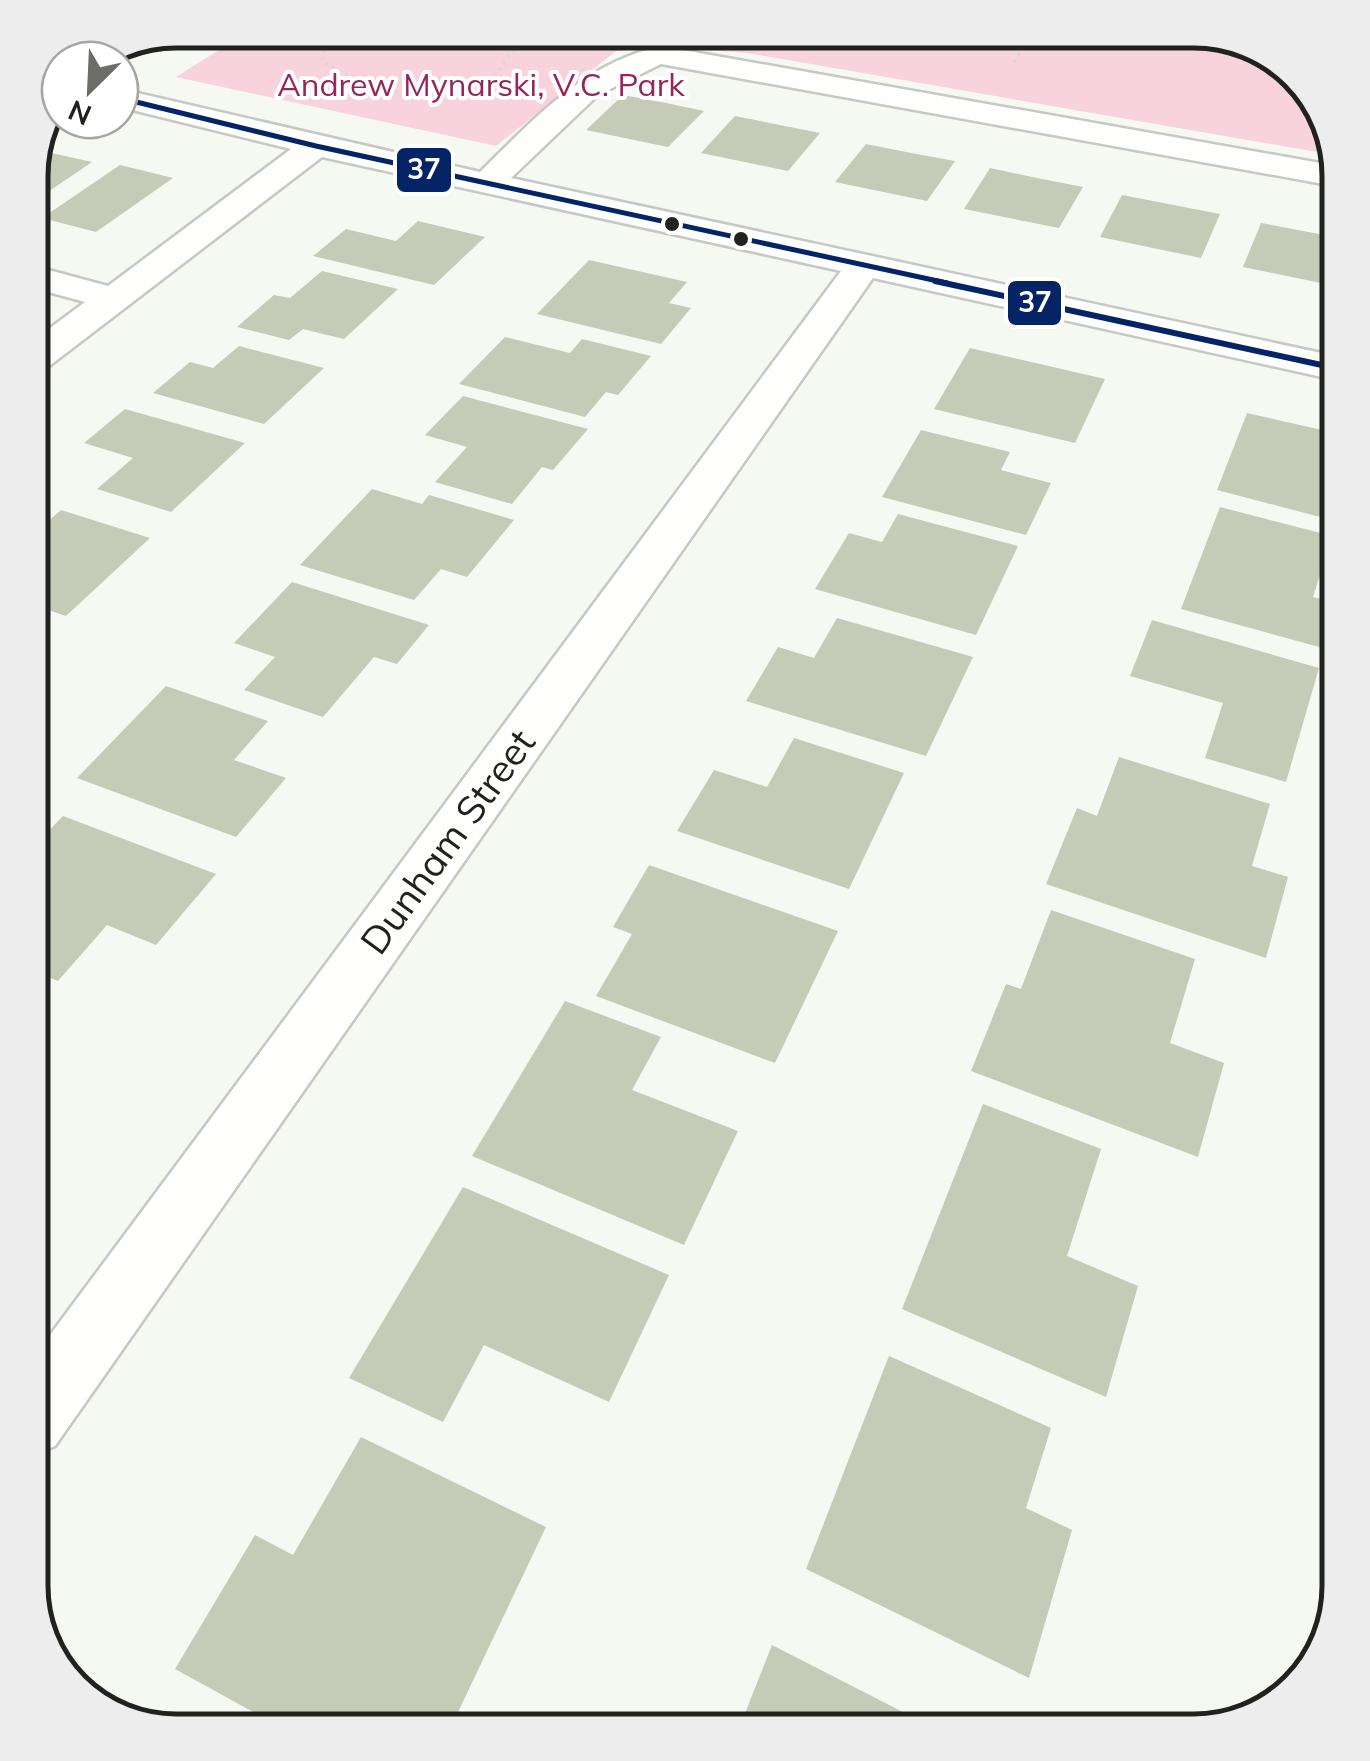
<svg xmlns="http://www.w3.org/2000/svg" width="1370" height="1761" viewBox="0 0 1370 1761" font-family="Mulish,sans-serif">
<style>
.green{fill:#f8d2dd}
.building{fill:#c6cbb7}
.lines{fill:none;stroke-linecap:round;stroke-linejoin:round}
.minor-casing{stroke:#c6c8c3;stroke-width:5}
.path{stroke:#d8d9d7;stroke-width:4;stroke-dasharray:2.5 5;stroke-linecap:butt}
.minor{fill:#fefefd;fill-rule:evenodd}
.bus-1-far1-casing{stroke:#fff;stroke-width:10}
.bus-1-casing{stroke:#fff;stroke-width:12}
.bus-1-far1{stroke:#052465;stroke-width:5}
.bus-1{stroke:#052465;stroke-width:6}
.bus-dot{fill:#21221e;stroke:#fff;stroke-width:4}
.labels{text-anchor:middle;stroke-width:8;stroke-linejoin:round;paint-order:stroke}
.far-park-label{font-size:32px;fill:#952659;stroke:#fff}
.street-label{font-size:38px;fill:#21221e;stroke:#fff}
.rim{fill:none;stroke:#21221e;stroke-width:5}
.line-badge{stroke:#fff;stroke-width:4}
.badge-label{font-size:28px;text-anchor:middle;font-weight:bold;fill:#fff}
</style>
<rect width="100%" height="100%" fill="#f6f8f2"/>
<polygon class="green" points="251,30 1204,30 1267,49 1316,95 1334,155 748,53 668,47 616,51 496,146 176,77"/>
<g class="building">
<polygon points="623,95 666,103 704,111 668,147 586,130"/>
<polygon points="735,116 820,133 788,171 701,153"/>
<polygon points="866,144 911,153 955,161 927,201 835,182"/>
<polygon points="38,150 92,162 30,204 30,165"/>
<polygon points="120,165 173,178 96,232 42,218"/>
<polygon points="990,168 1037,178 1083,187 1059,228 964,209"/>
<polygon points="1122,195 1220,214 1201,258 1100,237"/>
<polygon points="418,221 485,237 434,285 313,256 346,229 396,241"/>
<polygon points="1261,223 1340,238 1340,287 1243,267"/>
<polygon points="589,260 687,282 669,303 691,308 661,344 537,314"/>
<polygon points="322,271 398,289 344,339 303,329 289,340 237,327 274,295 290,298"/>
<polygon points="505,337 570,353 582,339 651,356 618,395 606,392 585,417 459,384"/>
<polygon points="239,346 324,368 264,424 153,393 190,362 213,368"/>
<polygon points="970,348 1105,379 1075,443 934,409"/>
<polygon points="463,396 588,429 553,470 542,467 512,504 435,482 467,447 425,435"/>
<polygon points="125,409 245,443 171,512 97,489 133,458 84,443"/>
<polygon points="1247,413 1335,433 1325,463 1340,467 1324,518 1217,490"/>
<polygon points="921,430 1010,452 1001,470 1051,483 1026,535 882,497"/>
<polygon points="372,489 422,504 429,495 514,520 467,577 441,569 414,600 300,565"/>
<polygon points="1220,507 1332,536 1313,597 1340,604 1330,650 1181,609"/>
<polygon points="61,510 150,538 66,616 30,604 30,537"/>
<polygon points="898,514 1018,546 976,635 815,589 849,533 882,542"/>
<polygon points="292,582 429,625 397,664 374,657 323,717 244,690 275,657 234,643"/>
<polygon points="837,618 973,657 926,756 746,701 778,647 814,658"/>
<polygon points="1152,620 1319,668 1286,782 1205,758 1223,703 1130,676"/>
<polygon points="166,686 268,721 234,760 286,778 236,837 77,778"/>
<polygon points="794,738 904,773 849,889 677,831 714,770 767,787"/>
<polygon points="1119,757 1270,804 1252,866 1288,877 1266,958 1046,884 1077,808 1097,816"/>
<polygon points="63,816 216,874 156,945 107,925 58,981 30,970 30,850"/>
<polygon points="649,865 838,931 775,1063 596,996 632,934 613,927"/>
<polygon points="1051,910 1195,959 1170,1043 1224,1063 1198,1157 971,1071 1006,984 1021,989"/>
<polygon points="565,1001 661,1037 632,1090 738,1131 684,1245 472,1156"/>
<polygon points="983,1104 1101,1149 1067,1256 1138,1286 1106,1397 902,1309"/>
<polygon points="463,1187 669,1275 609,1402 484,1345 443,1422 349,1378"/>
<polygon points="889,1356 1051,1428 1026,1508 1072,1530 1029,1678 806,1569"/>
<polygon points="361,1437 546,1527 449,1731 288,1731 175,1669 255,1535 293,1555"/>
<polygon points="772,1645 940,1731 738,1731"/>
<polygon points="172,1713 200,1731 162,1730"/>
</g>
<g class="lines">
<defs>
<path id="minor" d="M 660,46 L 1337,166 L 1340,187 L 661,64 L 598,95 L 511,178 L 1340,357 L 1340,381 L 873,278 L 55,1446 L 30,1457 L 30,1362 L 841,271 L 322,157 L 44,370 L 30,374 L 30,343 L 85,302 L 30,287 L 30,265 L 108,286 L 291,149 L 120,107 L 120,89 L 480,172 C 535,118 582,65 660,46 Z"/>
</defs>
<use href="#minor" class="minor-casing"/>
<g class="path">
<path d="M 346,30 L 322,53 L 323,62 C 368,89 437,112 486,82 C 500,74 507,58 516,46 L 494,30"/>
<polyline points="1014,62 1035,30"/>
</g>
<use href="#minor" class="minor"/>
<defs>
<polyline id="bus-1-far1" points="120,98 316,146 947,283"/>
<polyline id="bus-1" points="935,281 1340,369"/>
</defs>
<use href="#bus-1-far1" class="bus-1-far1-casing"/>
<use href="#bus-1" class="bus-1-casing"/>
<use href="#bus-1-far1" class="bus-1-far1"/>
<use href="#bus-1" class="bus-1"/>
</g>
<g class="bus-dot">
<circle cx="672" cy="224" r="9"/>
<circle cx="741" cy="239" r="9"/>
</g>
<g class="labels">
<g class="far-park-label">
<text x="481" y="96">Andrew Mynarski, V.C. Park</text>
</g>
<g class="street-label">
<text transform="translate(448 842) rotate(-54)" y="13">Dunham Street</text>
</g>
</g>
<path d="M0 0H1370V1761H0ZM176 48H1194A128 128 0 0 1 1322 176V1586A128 128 0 0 1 1194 1714H176A128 128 0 0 1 48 1586V176A128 128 0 0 1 176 48Z" fill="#ededed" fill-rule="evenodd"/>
<path class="rim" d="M176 48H1194A128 128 0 0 1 1322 176V1586A128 128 0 0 1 1194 1714H176A128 128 0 0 1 48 1586V176A128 128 0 0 1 176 48Z"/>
<g class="line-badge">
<rect x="395" y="146" width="58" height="48" rx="10" fill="#052465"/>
<rect x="1006" y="279" width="57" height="48" rx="10" fill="#052465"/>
</g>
<g class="badge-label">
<text x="424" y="179">37</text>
<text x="1035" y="312">37</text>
</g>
<g transform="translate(90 90) rotate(204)"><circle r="48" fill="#ffffff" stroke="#a6a7a5" stroke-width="2.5"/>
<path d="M0-8L18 38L0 25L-18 38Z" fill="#6c6d68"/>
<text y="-15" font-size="28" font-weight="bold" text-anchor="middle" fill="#21221e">N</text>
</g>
</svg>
